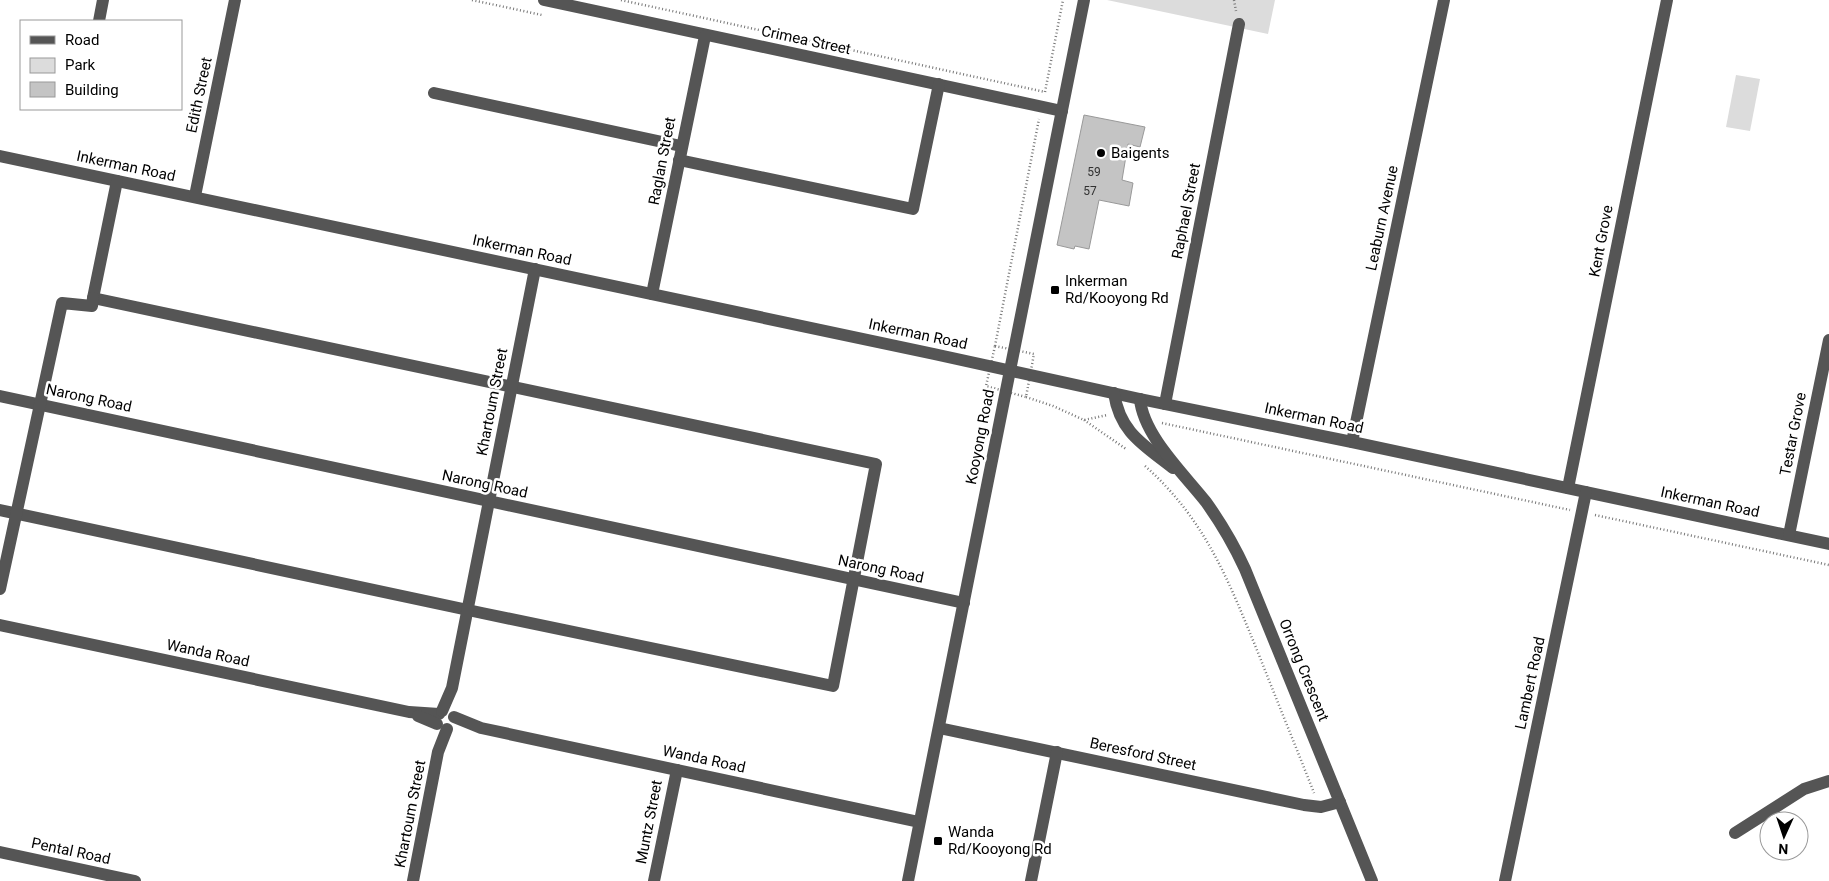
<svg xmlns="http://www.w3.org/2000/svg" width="1829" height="881" viewBox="0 0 1829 881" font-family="Roboto,sans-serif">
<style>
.green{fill:#dcdcdc}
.building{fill:#c4c4c4;stroke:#999}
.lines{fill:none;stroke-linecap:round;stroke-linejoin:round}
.path{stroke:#777;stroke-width:2.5;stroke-dasharray:1 2.5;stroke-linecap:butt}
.minor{stroke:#555;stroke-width:12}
.poi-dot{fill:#000;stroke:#fff;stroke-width:2}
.labels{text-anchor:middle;stroke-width:5;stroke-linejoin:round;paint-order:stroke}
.number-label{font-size:12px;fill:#313131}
.street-label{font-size:15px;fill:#000;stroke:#fff}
.poi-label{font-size:15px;fill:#000;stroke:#fff;text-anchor:start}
</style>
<rect width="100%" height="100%" fill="#fff"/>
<g class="green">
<polygon points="1107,0 1275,0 1268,34"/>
<polygon points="1736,75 1760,79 1750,131 1726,127"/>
</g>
<polygon class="building" points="1084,115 1145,127 1140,147 1128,144 1122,180 1133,183 1129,206 1099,200 1089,249 1075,246 1074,249 1057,245"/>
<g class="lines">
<g class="path">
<polyline points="472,0 542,15"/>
<polyline points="621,0 1045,92"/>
<polyline points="1234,0 1236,11"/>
<polyline points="1045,92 1063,0"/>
<polyline points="995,346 1039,119"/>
<polygon points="995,346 1034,354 1026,397 986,386"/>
<polyline points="1026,397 1053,406 1084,420 1107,415"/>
<polyline points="1084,420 1126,449"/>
<polyline points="1162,423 1570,510"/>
<path d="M 1145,466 C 1206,520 1229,582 1259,655 C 1277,701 1296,747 1314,793"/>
<polyline points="1595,515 1829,565"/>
</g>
<g class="minor">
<polyline points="544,0 1062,111"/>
<polyline points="99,21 103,0"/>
<polyline points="434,93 681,146"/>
<polyline points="0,156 934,354 1140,399 1352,442 1829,544"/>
<polyline points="679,160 913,209 939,84"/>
<polyline points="195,196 235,0"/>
<polyline points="652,294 705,36"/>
<path d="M 1114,393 C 1120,433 1144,445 1173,468"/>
<polyline points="0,396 964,603"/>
<path d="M 1140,399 C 1143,435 1184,474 1206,502 C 1221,523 1234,545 1245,569 L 1372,881"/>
<polyline points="1165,404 1239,24"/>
<polyline points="1352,442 1444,0"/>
<polyline points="1568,488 1667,0"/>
<polyline points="0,510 482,613 833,686 876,464 93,298 117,181"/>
<polyline points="1789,535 1829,340"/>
<polyline points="0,589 62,303 92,306 93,298"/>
<polyline points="0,625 409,712 439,714"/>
<polyline points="442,711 452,688 535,269"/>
<polyline points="418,716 437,724"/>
<polyline points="454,717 481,728 919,822"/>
<polyline points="939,728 1304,805 1321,807 1340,802"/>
<polyline points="1735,833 1804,789 1829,781"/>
<polyline points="0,852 135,881"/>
<polyline points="413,881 438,752 447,729"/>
<polyline points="654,881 677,770"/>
<polyline points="908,881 1084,0"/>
<polyline points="1031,881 1057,752"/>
<polyline points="1505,881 1586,492"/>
</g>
</g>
<g class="poi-dot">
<circle cx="1101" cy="153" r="5"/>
<rect x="1050" y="285" width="10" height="10" rx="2.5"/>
<rect x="933" y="836" width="10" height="10" rx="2.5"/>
</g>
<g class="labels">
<g class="number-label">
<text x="1094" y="176">59</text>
<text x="1090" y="195">57</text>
</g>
<g class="street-label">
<text transform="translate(806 40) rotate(12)" y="5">Crimea Street</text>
<text transform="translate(199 95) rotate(-78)" y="5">Edith Street</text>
<text transform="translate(662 161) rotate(-79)" y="5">Raglan Street</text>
<text transform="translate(126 166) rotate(12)" y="5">Inkerman Road</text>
<text transform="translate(1186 211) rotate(-79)" y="5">Raphael Street</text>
<text transform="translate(1382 218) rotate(-78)" y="5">Leaburn Avenue</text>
<text transform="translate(1601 241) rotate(-79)" y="5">Kent Grove</text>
<text transform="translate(522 250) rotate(12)" y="5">Inkerman Road</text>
<text transform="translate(918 334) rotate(12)" y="5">Inkerman Road</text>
<text transform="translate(89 398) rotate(12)" y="5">Narong Road</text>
<text transform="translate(492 402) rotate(-79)" y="5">Khartoum Street</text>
<text transform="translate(1314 418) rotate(12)" y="5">Inkerman Road</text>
<text transform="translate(1793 434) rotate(-79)" y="5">Testar Grove</text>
<text transform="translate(980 437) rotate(-79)" y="5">Kooyong Road</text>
<text transform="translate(485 484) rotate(12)" y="5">Narong Road</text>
<text transform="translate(1710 502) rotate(12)" y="5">Inkerman Road</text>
<text transform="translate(881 569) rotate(12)" y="5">Narong Road</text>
<text transform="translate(208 653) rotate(12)" y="5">Wanda Road</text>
<text transform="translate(1304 670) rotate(68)" y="5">Orrong Crescent</text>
<text transform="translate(1530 683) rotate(-78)" y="5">Lambert Road</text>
<text transform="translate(1143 754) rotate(12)" y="5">Beresford Street</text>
<text transform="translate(704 759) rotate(12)" y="5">Wanda Road</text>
<text transform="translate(410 814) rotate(-79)" y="5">Khartoum Street</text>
<text transform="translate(649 822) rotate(-79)" y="5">Muntz Street</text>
<text transform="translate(71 851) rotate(12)" y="5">Pental Road</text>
</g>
<g class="poi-label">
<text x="1111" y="158">Baigents</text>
<text x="1065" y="286">Inkerman<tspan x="1065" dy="17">Rd/Kooyong Rd</tspan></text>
<text x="948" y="837">Wanda<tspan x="948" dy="17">Rd/Kooyong Rd</tspan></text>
</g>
</g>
<rect x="20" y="20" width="162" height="90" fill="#ffffff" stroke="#999999"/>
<rect x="30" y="36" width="25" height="8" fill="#555555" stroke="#999999"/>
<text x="65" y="45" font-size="15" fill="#000000">Road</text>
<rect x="30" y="58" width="25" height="15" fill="#dcdcdc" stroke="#999999"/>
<text x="65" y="70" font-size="15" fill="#000000">Park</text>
<rect x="30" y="82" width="25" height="15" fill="#c4c4c4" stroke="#999999"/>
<text x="65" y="95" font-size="15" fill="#000000">Building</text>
<g transform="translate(1784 836) rotate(183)"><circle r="24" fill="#ffffff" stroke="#999999"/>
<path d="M0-4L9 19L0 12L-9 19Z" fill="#000000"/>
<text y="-8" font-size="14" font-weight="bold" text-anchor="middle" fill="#000000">N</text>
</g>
</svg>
